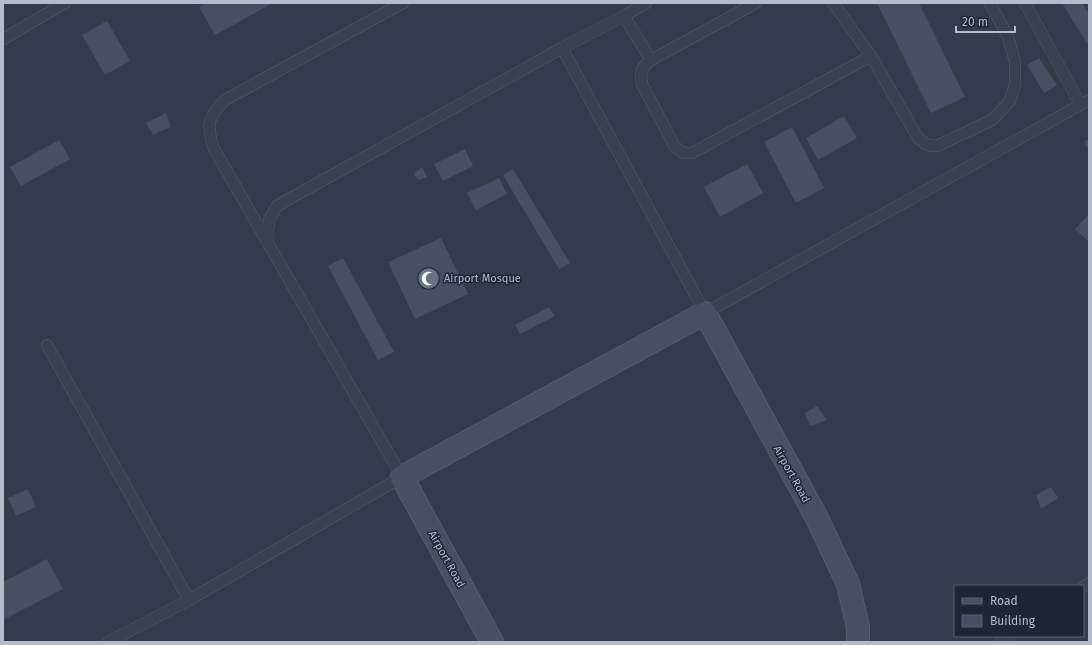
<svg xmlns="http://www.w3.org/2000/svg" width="1092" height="645" viewBox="0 0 1092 645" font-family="'Fira Sans',sans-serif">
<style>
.airport{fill:#323c4b;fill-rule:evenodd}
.building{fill:#455162}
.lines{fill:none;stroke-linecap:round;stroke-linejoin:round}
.lane-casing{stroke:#565f6c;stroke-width:12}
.secondary-casing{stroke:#565f6c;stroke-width:24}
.lane{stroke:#38414e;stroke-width:11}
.secondary{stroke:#465061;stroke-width:22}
.labels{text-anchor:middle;stroke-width:3;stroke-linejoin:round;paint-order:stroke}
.poi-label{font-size:11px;fill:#b4bcc9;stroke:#1d2633;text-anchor:start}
.street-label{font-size:11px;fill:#b4bcc9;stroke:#1d2633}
</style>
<rect width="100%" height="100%" fill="#242f3e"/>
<path class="airport" d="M 3,3 L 1089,3 L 1089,642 L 3,642 ZM 955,586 L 1083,586 L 1083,636 L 955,636 Z"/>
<g class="building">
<polygon points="207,3 273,3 215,35 199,7"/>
<polygon points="877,3 919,3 965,97 931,113"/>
<polygon points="1062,3 1082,3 1089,14 1089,42 1087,43"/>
<polygon points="107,21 130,61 105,75 82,35"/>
<polygon points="1039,58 1057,85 1044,93 1027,65"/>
<polygon points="166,113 171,127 153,135 146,123"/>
<polygon points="844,116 857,138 818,160 806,138"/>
<polygon points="792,127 824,188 796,203 764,142"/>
<polygon points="1089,139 1089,150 1084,142"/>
<polygon points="59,140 70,159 21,186 10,167"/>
<polygon points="465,149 473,166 443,181 434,164"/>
<polygon points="747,164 763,193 720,217 704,187"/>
<polygon points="422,167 427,177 418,180 414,174"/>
<polygon points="513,169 570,263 559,269 503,175"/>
<polygon points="499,178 507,194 476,210 467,193"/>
<polygon points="1089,214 1089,242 1075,229"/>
<polygon points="441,238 468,294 415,319 388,262"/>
<polygon points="343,258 394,352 378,360 328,266"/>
<polygon points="549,307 555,316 520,334 515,325"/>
<polygon points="817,406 827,420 810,426 805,413"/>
<polygon points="1051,487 1058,498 1041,509 1036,495"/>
<polygon points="28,489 36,507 16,516 8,498"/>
<polygon points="47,559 63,589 3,620 3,582"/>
</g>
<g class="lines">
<defs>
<g id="lane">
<path d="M 756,3 L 651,60 C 641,68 640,71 642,84 L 675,147 L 684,153 L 692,153 L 871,56 L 833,3"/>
<polyline points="1025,3 1080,104"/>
<polyline points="624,16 651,60"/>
<polyline points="3,39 65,3"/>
<polyline points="562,48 705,313 1089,100"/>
<polyline points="871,56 918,138 927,145 937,146 992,120 1010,101 1015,84 1015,61 1008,37 990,3"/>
<polyline points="267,241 269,220 277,206 289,199 562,48 624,16 646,3"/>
<polyline points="47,345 189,600"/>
<polyline points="1083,587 1089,583"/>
<path d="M 108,642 L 189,600 L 402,477 L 213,147 C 207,124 207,118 225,100 L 403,3"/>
<polyline points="1001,642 1009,636"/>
</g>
<polyline id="secondary" points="492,642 402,477 705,313 817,518 848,584 858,627 858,642"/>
</defs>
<use href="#lane" class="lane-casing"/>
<use href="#secondary" class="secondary-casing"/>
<use href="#lane" class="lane"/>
<use href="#secondary" class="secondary"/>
</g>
<defs>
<symbol id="mosque-disc" viewBox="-11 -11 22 22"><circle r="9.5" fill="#6b7280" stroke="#1d2633"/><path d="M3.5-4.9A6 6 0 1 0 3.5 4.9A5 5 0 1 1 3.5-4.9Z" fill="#fff"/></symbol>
</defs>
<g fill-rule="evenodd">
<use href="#mosque-disc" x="416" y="266" width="25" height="25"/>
</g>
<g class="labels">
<g class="poi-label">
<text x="444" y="282">Airport Mosque</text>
</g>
<g class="street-label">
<text transform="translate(792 474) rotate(61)" y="4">Airport Road</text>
<text transform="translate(447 559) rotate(61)" y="4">Airport Road</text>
</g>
</g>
<rect width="1092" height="645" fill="none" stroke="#b4bcc9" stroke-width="8"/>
<rect x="954" y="585" width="130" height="52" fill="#1d2633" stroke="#59626f"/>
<rect x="962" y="598" width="20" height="6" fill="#465061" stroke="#59626f"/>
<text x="990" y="605" font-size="12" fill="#b4bcc9">Road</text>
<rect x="962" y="615" width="20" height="12" fill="#455162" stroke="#59626f"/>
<text x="990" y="625" font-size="12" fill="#b4bcc9">Building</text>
<path d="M956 26v6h59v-6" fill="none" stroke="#b4bcc9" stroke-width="2"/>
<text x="962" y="26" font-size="12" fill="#b4bcc9" stroke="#1d2633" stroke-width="3" paint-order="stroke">20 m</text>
</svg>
